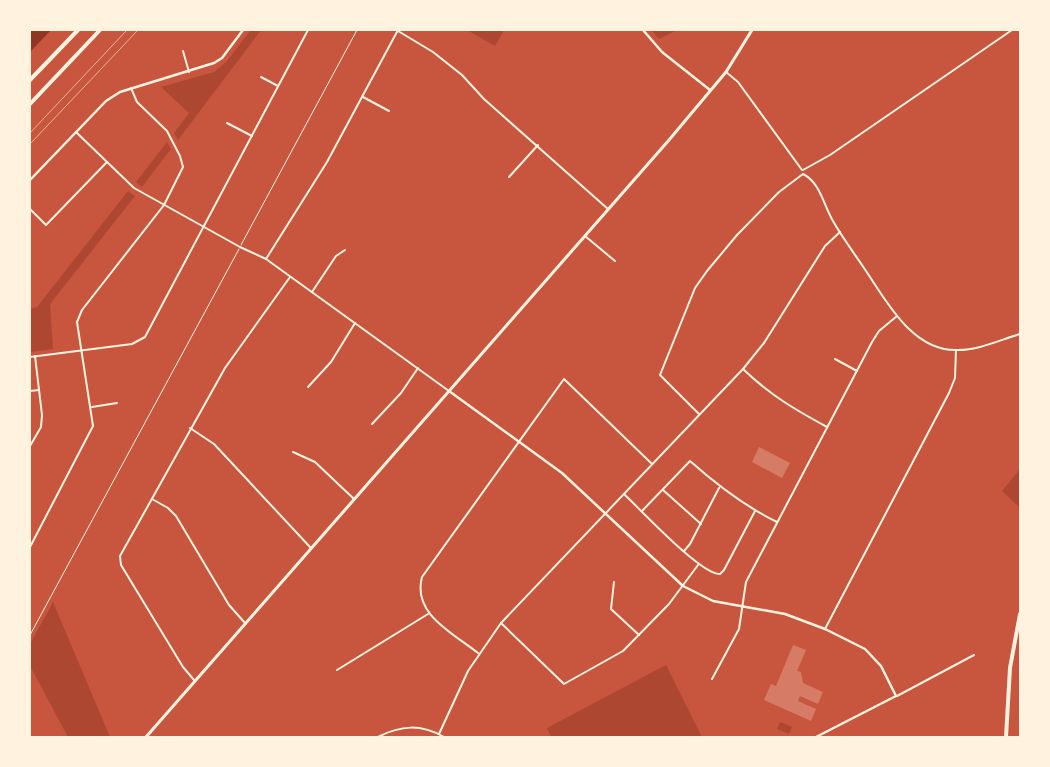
<svg xmlns="http://www.w3.org/2000/svg" width="1050" height="767" viewBox="0 0 1050 767" font-family="'Noto Sans',sans-serif">
<style>
.green{fill:#ae4732}
.water{fill:#8f3625}
.building{fill:#d67c66}
.lines{fill:none;stroke-linecap:round;stroke-linejoin:round}
.path{stroke:#fff3e0;stroke-width:1}
.minor{stroke:#fff3e0;stroke-width:2}
.tertiary{stroke:#fff3e0;stroke-width:2.5}
.secondary{stroke:#fff3e0;stroke-width:3}
.motorway{stroke:#fff3e0;stroke-width:4}
.rail{stroke:#e9b49f;stroke-width:1}
</style>
<rect width="100%" height="100%" fill="#c8553d"/>
<g class="green">
<polygon points="251,30 261,30 178,140 174,133 189,113 161,87 214,72 226,62"/>
<polygon points="467,30 504,30 495,46"/>
<polygon points="651,30 677,30 659,39"/>
<polygon points="167,142 171,149 142,187 136,182"/>
<polygon points="128,191 135,196 50,304 53,349 30,352 30,309 37,307"/>
<polygon points="1020,469 1020,508 1002,491"/>
<polygon points="53,602 110,737 68,737 30,666 30,644"/>
<polygon points="666,665 702,737 551,737 547,728"/>
<polygon points="780,722 792,727 789,734 777,729"/>
</g>
<polygon class="water" points="30,30 51,30 30,52"/>
<g class="building">
<polygon points="759,447 790,463 782,478 752,462"/>
<polygon points="793,645 806,650 797,671 801,672 803,683 823,692 818,704 800,696 798,701 816,709 811,721 764,700 771,684 776,686"/>
</g>
<g class="lines">
<g class="path">
<polyline points="241,245 357,30"/>
<polyline points="30,635 239,249"/>
</g>
<g class="minor">
<polyline points="398,31 433,52 462,75 484,99 608,209"/>
<polyline points="183,51 189,72"/>
<polyline points="726,72 738,82 802,170"/>
<polyline points="261,77 278,86"/>
<polyline points="363,97 389,111"/>
<polyline points="227,123 252,136"/>
<polyline points="76,132 134,188 240,247 266,259 449,391"/>
<polyline points="803,170 830,155 1012,30"/>
<path d="M 803,174 C 820,182 824,206 833,221 C 842,237 854,253 864,268 C 886,300 912,352 958,350 C 979,350 1000,340 1020,334"/>
<polyline points="509,177 538,145"/>
<polyline points="30,209 46,225 107,162"/>
<polyline points="585,236 615,261"/>
<polyline points="266,259 327,162 398,30"/>
<polyline points="312,292 336,256 345,250"/>
<polyline points="30,357 132,344 145,337 308,30"/>
<polyline points="835,359 857,371"/>
<path d="M 743,369 C 770,395 794,409 827,427"/>
<polyline points="308,387 331,362 355,323"/>
<polyline points="30,391 39,390"/>
<polyline points="92,407 117,403"/>
<polyline points="699,414 660,375 695,288 707,271 737,235 779,192 803,174"/>
<polyline points="372,424 401,393 418,368"/>
<polyline points="190,428 214,444 310,547"/>
<polyline points="30,446 41,427 42,415 35,356"/>
<polyline points="293,452 315,462 354,499"/>
<polyline points="663,490 701,524"/>
<path d="M 624,494 C 640,509 701,575 720,574 L 724,570 L 755,511"/>
<polyline points="152,499 168,508 176,516 229,605 245,623"/>
<path d="M 642,511 L 690,461 C 717,485 744,506 777,522"/>
<polyline points="30,547 93,426 77,322 82,310 164,205 183,167 180,156 167,131 137,102 131,88"/>
<polyline points="684,551 690,544 719,488"/>
<polyline points="614,582 611,609 639,635"/>
<polyline points="501,623 564,684 623,651 669,604 698,565"/>
<polyline points="825,629 949,393 955,378 956,350"/>
<path d="M 478,653 C 453,633 412,614 422,577 L 564,379 L 651,463"/>
<polyline points="337,670 428,614"/>
<polyline points="712,679 739,629 746,582 872,342 879,331 897,316"/>
<polyline points="194,680 183,667 121,565 120,556 225,368 290,277"/>
<polyline points="897,696 974,655"/>
<polyline points="439,734 468,671 501,623 743,369 764,343 825,246 840,232"/>
<path d="M 378,737 C 401,725 421,724 444,737"/>
</g>
<g class="tertiary">
<polyline points="643,30 662,52 710,90"/>
<polyline points="30,180 106,101 120,92 214,63 222,58 243,30"/>
<polyline points="449,391 562,473 683,586 713,601 785,614 825,629 865,649 881,666 896,696 816,737"/>
</g>
<polyline class="secondary" points="146,737 669,140 726,72 752,30"/>
<g class="motorway">
<polyline points="30,80 78,30"/>
<polyline points="30,104 100,30"/>
<polyline points="1006,737 1010,668 1020,614"/>
</g>
<g class="rail">
<polyline points="30,133 127,30"/>
<polyline points="30,144 138,30"/>
</g>
</g>
<rect width="1050" height="767" fill="none" stroke="#fff3e0" stroke-width="62"/>
</svg>
